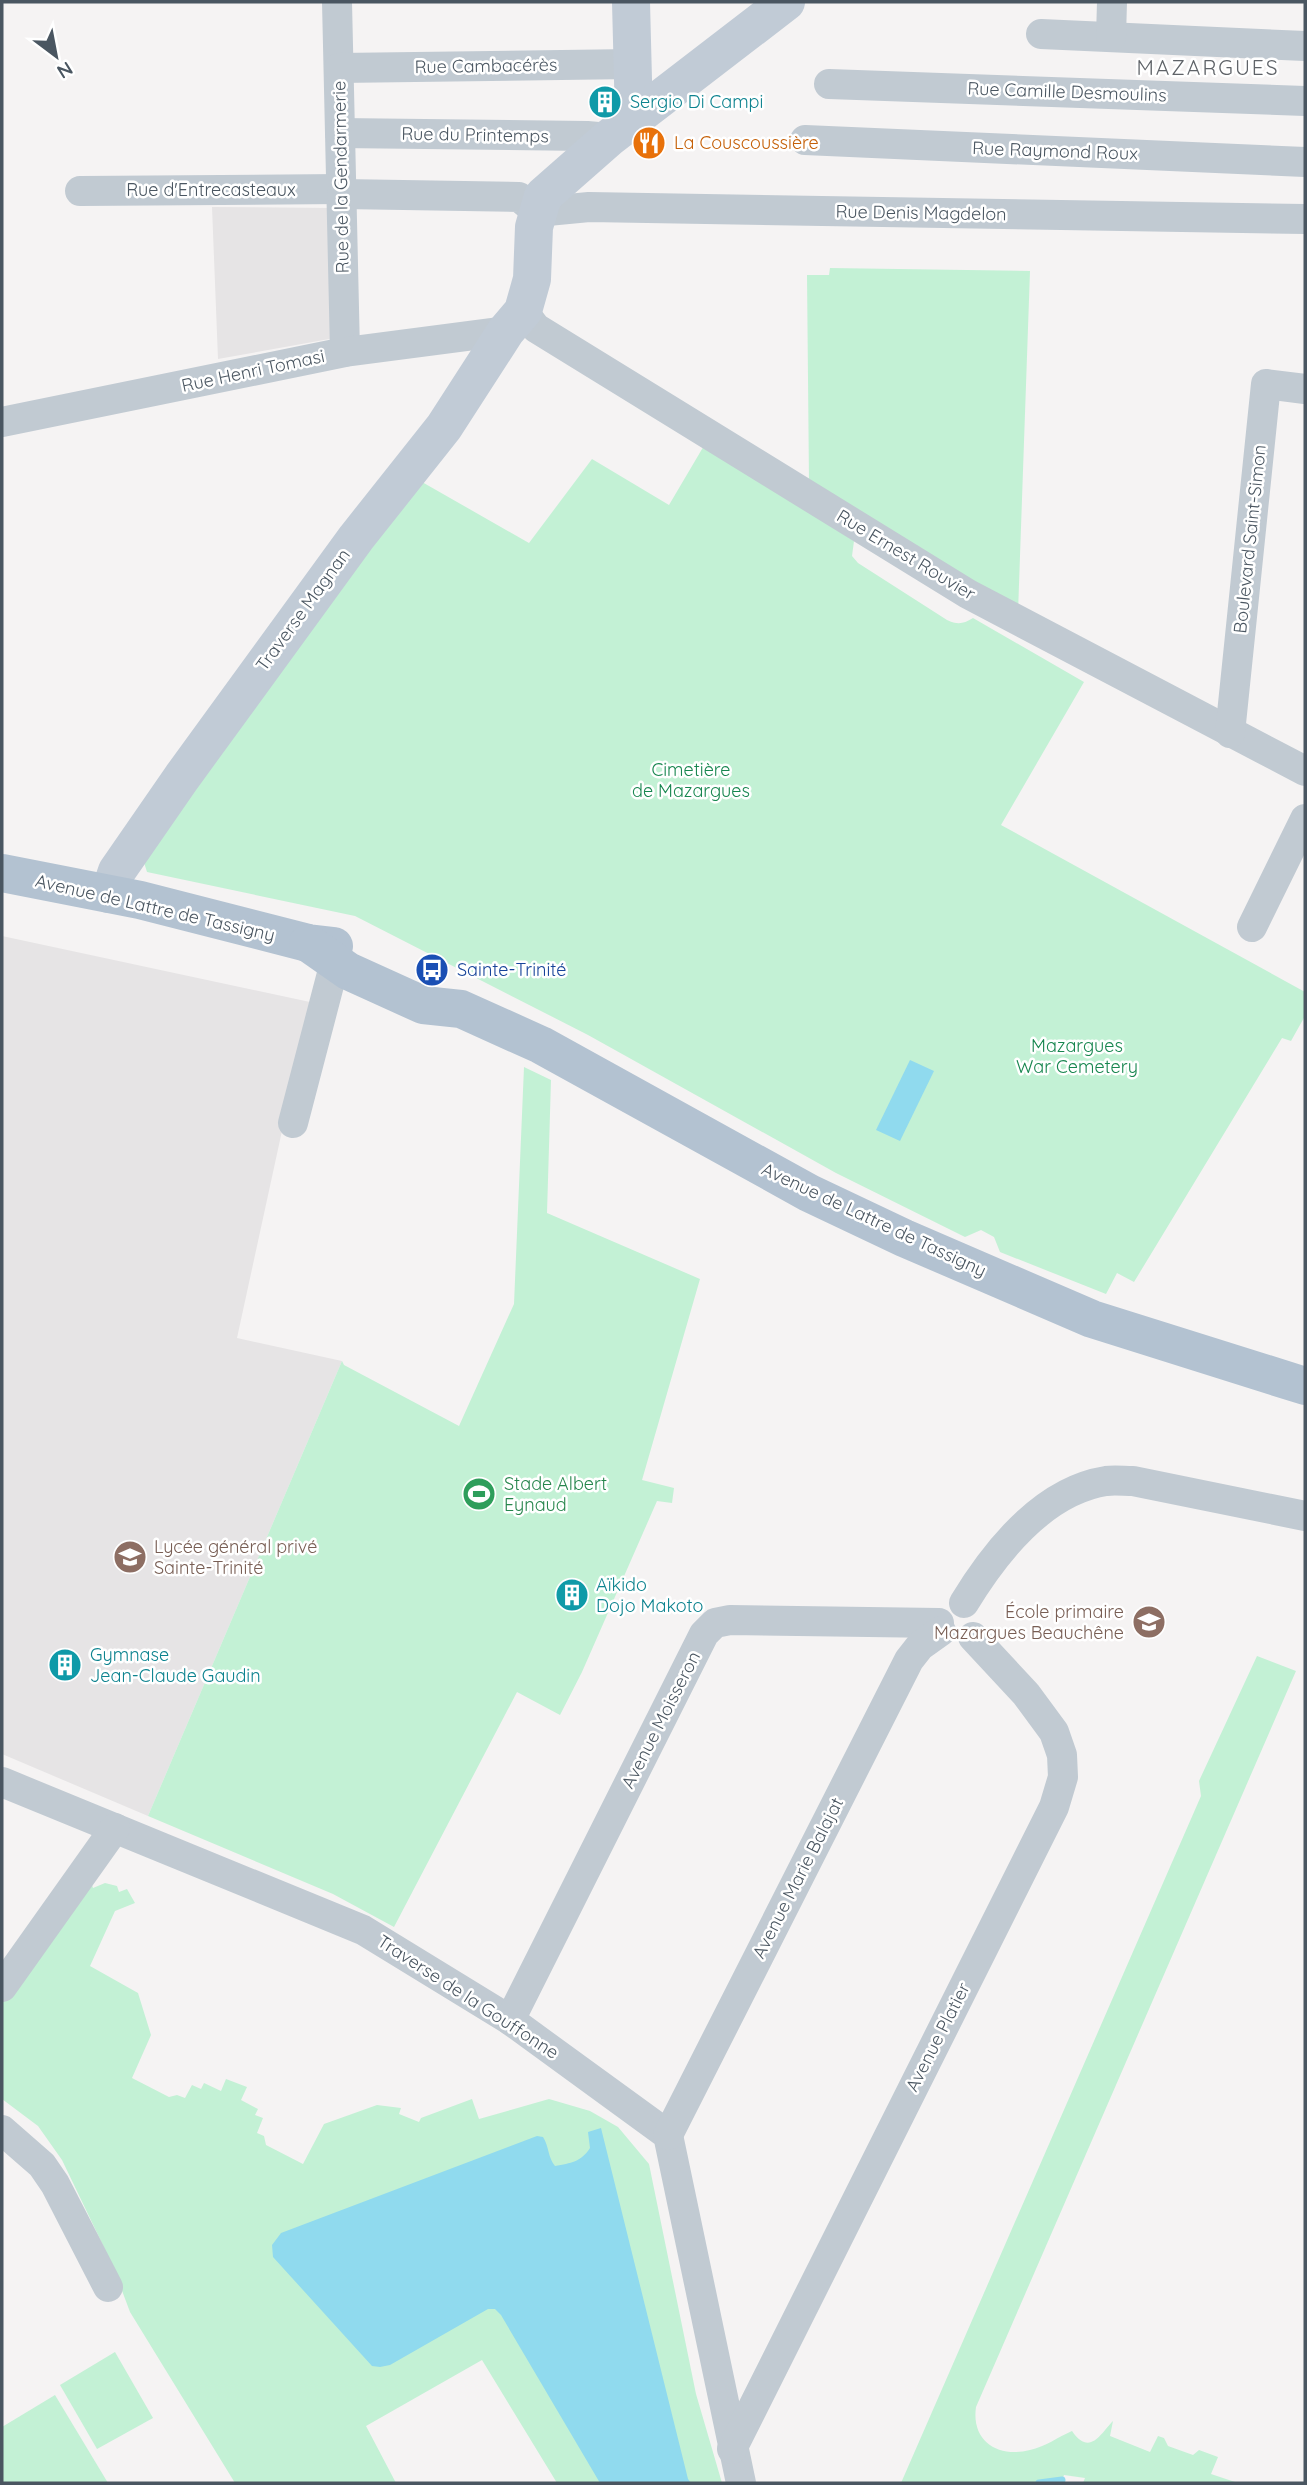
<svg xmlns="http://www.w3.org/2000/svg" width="1307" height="2485" viewBox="0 0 1307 2485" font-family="Quicksand,sans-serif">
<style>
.education{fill:#e6e4e5}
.green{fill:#c3f1d5}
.water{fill:#90daee}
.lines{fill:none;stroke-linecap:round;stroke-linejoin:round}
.stream{stroke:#90daee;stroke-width:7}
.street{stroke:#c1cad2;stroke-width:30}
.secondary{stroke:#c1cbd6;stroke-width:38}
.primary{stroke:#b3c2d1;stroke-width:38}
.labels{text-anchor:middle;stroke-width:5;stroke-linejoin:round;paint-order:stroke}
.street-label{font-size:18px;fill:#4a5661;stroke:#fff}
.culture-label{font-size:18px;fill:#0d838f;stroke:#fff;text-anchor:start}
.food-label{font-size:18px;fill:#c56008;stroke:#fff;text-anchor:start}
.park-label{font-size:18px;fill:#17864f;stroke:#fff}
.transit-label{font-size:18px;fill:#164399;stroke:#fff;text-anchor:start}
.leisure-label{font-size:18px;fill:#27864d;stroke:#fff;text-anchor:start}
.education-label{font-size:18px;fill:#785e54;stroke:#fff;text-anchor:start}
.quarter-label{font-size:21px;letter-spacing:2px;fill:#5f6368;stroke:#fff}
</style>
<rect width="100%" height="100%" fill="#f5f3f3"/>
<g class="education">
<polygon points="212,207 330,208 335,338 218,359"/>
<polygon points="2,936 310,1002 237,1338 342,1361 148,1816 2,1754"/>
</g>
<g class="green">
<polygon points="830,268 1030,271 1018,613 809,483 807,275 829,275"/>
<path d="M 705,444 L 854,541 L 852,556 L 858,563 L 947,620 C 958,625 963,624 973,618 L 1084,682 L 1001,825 L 1305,992 L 1305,1016 L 1291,1041 L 1282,1038 L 1134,1282 L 1117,1273 L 1106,1294 L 1000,1252 L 994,1237 L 981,1230 L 965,1237 L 836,1173 L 588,1035 L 355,916 L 147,872 L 141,853 L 415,478 L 529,543 L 592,459 L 669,505 Z"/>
<polygon points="524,1067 551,1080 547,1213 700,1279 642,1480 674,1488 672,1503 657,1501 582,1672 560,1715 517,1692 394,1927 333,1894 148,1816 342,1361 344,1365 459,1426 514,1304"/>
<path d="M 1257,1656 L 1296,1671 L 976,2407 C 971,2442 999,2458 1030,2450 C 1045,2447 1058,2437 1072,2431 C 1090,2457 1101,2433 1113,2421 L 1110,2436 L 1150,2452 L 1158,2436 L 1164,2438 L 1168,2446 L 1193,2455 L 1199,2450 L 1218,2457 L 1211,2474 L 1238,2483 L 1083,2483 L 1085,2478 L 1064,2475 L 1061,2483 L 901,2483 L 1201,1796 L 1199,1781 Z"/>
<polygon points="91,1882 93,1888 105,1883 117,1886 119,1892 127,1889 135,1903 115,1911 90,1966 138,1993 151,2035 132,2078 169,2097 177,2095 185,2098 192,2085 201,2089 204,2083 221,2091 226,2079 247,2087 241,2100 258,2109 255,2115 263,2118 257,2133 264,2136 266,2145 303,2164 324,2124 377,2105 401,2108 399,2114 419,2122 421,2118 472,2099 479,2119 549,2099 590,2111 618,2127 649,2164 696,2394 722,2483 557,2483 482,2360 366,2426 396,2483 235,2483 130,2312 112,2264 62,2160 38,2126 2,2099 2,2003"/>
<polygon points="115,2352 153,2418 97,2449 60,2385"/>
<polygon points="55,2395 108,2483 2,2483 2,2427"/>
</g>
<g class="water">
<polygon points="910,1060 934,1071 900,1141 876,1130"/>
<path d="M 601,2128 L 688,2479 L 691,2483 L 600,2483 L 501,2315 L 495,2309 L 488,2309 L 390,2365 L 380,2367 L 372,2366 L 273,2257 L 272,2245 L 281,2233 L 537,2136 L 543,2137 C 549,2146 548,2158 555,2166 C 571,2163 581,2162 590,2148 L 588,2132 Z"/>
</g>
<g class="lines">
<polyline class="stream" points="1039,2483 1062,2480"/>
<g class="street">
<polyline points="337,2 345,352"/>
<polyline points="1041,34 1305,46"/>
<polyline points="1111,37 1112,2"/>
<polyline points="339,68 633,64"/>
<polyline points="829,84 1305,101"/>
<polyline points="340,133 587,136 609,138"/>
<polyline points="805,140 1305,162"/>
<polyline points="80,191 342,189"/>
<polyline points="342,194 519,197 537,212 589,207 1305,219"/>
<polyline points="523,311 536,328 968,594 1305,771"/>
<polyline points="2,422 345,352 506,331"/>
<polyline points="1230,733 1266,384 1305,389"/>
<polyline points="1252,927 1305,819"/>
<polyline points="293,1123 335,962"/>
<path d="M 964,1603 C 995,1552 1042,1491 1106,1481 C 1114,1480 1124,1481 1133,1481 L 1305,1516"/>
<polyline points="2,1782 363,1930 510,2020 668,2135 741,2483"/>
<polyline points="2,1987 115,1828"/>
<polyline points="510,2020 704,1634 715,1623 730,1620 939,1623"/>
<polyline points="2,2130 42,2165 55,2184 108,2287"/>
<polyline points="668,2135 909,1660 920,1646 941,1631"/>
<polyline points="732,2449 1054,1807 1063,1777 1062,1755 1054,1732 1026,1694 973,1637"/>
</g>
<g class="secondary">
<polyline points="631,2 634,119"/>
<polyline points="109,894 117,871 182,777 356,538 444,427 506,331 523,311 532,279 534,227 543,196 609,138 786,2"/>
</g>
<g class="primary">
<polyline points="2,873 140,900 308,943 334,946"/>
<polyline points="308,943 348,971 423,1005 461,1009 541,1045 809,1193 904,1238 1092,1319 1305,1386"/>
</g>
</g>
<defs>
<symbol id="building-disc" viewBox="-11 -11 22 22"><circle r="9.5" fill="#0f9aa8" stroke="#fff"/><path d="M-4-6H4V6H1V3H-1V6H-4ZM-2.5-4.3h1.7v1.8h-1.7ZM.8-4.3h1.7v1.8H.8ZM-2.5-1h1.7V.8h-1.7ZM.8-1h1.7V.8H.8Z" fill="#fff"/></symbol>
<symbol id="restaurant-disc" viewBox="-11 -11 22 22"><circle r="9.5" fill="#e8710a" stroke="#fff"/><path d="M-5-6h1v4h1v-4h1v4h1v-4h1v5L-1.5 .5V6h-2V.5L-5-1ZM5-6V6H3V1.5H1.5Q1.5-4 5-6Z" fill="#fff"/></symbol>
<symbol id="bus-disc" viewBox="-11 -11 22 22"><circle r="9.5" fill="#1a4fb4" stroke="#fff"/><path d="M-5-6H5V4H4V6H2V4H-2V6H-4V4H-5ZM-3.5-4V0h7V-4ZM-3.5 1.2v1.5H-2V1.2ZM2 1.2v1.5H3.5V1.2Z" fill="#fff"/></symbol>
<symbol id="stadium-disc" viewBox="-11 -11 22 22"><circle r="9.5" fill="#2e9e5b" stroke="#fff"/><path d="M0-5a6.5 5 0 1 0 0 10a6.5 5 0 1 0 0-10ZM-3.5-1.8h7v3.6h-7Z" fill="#fff"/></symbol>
<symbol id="school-disc" viewBox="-11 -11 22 22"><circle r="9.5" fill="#8d6e63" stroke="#fff"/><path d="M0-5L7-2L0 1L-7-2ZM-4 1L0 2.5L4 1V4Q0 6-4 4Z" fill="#fff"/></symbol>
</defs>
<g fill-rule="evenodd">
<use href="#building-disc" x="586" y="83" width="38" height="38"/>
<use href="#restaurant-disc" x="630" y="124" width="38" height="38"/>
<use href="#bus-disc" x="413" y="951" width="38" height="38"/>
<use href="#stadium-disc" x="460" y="1475" width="38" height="38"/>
<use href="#school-disc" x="111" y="1538" width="38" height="38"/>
<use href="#building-disc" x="553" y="1576" width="38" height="38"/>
<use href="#school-disc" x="1130" y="1603" width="38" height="38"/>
<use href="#building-disc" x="46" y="1646" width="38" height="38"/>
</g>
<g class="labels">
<g class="street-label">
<text transform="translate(486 66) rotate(-1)" y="6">Rue Cambacérès</text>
<text transform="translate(1067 92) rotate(2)" y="6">Rue Camille Desmoulins</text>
<text transform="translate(475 135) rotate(1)" y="6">Rue du Printemps</text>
<text transform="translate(1055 151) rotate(2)" y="6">Rue Raymond Roux</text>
<text transform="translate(341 177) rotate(-91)" y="6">Rue de la Gendarmerie</text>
<text x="211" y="196">Rue d'Entrecasteaux</text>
<text transform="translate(921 213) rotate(1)" y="6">Rue Denis Magdelon</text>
<text transform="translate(253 371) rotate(-12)" y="6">Rue Henri Tomasi</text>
<text transform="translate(1250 539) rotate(-84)" y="6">Boulevard Saint-Simon</text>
<text transform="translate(906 555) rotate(31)" y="6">Rue Ernest Rouvier</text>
<text transform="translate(303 610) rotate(-54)" y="6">Traverse Magnan</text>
<text transform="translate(155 908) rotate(13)" y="6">Avenue de Lattre de Tassigny</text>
<text transform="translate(874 1220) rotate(25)" y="6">Avenue de Lattre de Tassigny</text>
<text transform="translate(661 1720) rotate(-63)" y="6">Avenue Moisseron</text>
<text transform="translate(798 1878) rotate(-63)" y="6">Avenue Marie Balajat</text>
<text transform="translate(468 1997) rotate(33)" y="6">Traverse de la Gouffonne</text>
<text transform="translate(938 2037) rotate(-63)" y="6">Avenue Platier</text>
</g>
<g class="culture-label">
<text x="630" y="108">Sergio Di Campi</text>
<text x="596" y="1591">Aïkido<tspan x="596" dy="21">Dojo Makoto</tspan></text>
<text x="90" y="1661">Gymnase<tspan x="90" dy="21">Jean-Claude Gaudin</tspan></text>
</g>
<g class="food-label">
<text x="674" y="149">La Couscoussière</text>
</g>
<g class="park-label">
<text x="691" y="776">Cimetière<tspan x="691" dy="21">de Mazargues</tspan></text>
<text x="1077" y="1052">Mazargues<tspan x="1077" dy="21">War Cemetery</tspan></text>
</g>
<g class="transit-label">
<text x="457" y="976">Sainte-Trinité</text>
</g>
<g class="leisure-label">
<text x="504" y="1490">Stade Albert<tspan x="504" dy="21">Eynaud</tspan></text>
</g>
<g class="education-label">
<text x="154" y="1553">Lycée général privé<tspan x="154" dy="21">Sainte-Trinité</tspan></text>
<text x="1124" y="1618" text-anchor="end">École primaire<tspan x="1124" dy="21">Mazargues Beauchêne</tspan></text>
</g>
<g class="quarter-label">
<text x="1208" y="75">MAZARGUES</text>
</g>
</g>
<rect width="1307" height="2485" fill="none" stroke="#4a5661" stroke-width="7"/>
<g transform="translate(56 56) rotate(148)" stroke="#ffffff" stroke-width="5" paint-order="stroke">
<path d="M0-5L12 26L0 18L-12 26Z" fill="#4a5661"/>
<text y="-10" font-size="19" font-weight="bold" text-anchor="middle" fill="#4a5661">N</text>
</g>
</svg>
